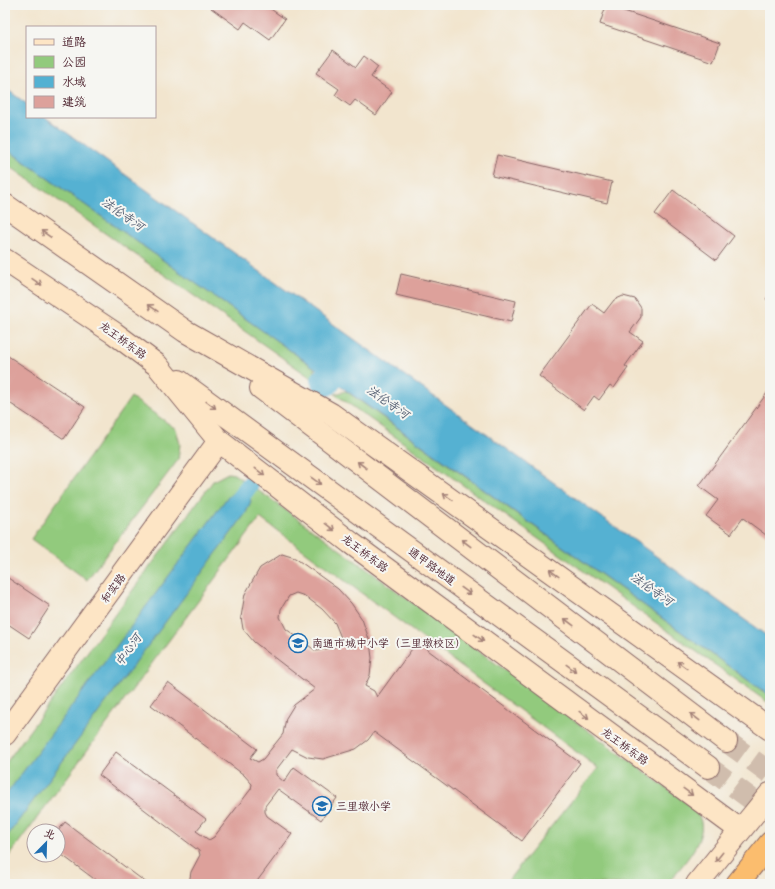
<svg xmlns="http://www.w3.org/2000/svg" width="775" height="889" viewBox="0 0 775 889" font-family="Mali,'LXGW WenKai TC',sans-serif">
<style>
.green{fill:#92ca7d;stroke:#6e7454}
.water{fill:#54b1d2;stroke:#4f687e}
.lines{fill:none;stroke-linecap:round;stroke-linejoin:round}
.canal{stroke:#54b1d2;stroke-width:18}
.river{stroke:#54b1d2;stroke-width:30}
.building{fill:#dda19b;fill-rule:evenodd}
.secondary-tunnel{stroke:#d0bdad;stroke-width:22;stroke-dasharray:22 11;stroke-linecap:butt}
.secondary-casing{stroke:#856464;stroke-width:24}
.highway-casing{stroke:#856464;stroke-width:24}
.secondary{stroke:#fde5c5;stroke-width:22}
.highway{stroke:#fbbd6e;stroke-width:22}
.oneway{stroke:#a48278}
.labels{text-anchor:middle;stroke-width:4;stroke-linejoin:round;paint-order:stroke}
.street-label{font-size:11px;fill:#4a1f2b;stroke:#f6f6f2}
.poi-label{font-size:11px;fill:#4a1f2b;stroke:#f6f6f2;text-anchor:start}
.water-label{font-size:12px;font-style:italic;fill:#4e596e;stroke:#f6f6f2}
</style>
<rect width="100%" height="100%" fill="#f6f6f2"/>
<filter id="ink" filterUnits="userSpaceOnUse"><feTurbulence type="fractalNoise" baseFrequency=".025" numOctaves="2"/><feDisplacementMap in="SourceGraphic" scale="8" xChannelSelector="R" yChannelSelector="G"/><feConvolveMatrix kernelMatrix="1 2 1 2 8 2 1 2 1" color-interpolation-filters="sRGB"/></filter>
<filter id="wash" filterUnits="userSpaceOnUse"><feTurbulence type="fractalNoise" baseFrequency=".012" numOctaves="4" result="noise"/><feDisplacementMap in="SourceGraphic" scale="16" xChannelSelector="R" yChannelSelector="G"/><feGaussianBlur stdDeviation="0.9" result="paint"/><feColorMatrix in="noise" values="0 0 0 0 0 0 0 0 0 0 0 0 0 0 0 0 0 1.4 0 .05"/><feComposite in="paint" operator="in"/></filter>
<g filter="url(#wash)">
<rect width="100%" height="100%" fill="#f2e5ce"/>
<g class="green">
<polygon points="5,148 315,368 314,380 5,163"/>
<polygon points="346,391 770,696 770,704 335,394"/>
<polygon points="131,397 176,429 180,444 178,460 87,580 31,539"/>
<path d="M 228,473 L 234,474 L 272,500 L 679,797 C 685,802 691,806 696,812 C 715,834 680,867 667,884 L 505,884 L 598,768 L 260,518 L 5,861 L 5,764 L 213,481 Z"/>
</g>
<g class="water">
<polygon points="5,88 27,104 27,117 45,117 770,638 770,696 315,368 5,148"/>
<polygon points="246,490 251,501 246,513 5,839 5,796 226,499 235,491"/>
</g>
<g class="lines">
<polyline class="canal" points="231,510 250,484"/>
<polyline class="river" points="326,381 337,366"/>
</g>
<g id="blocks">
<g class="building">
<polygon points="212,5 265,5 285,19 270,40 245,22 240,29 211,8"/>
<polygon points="606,5 720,43 713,62 600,24"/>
<polygon points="333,50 356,67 364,56 378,67 371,77 392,92 376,115 355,100 350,106 335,95 339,89 316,73"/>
<polygon points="497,155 612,182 607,203 492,176"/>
<polygon points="673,190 734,236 716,260 655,214"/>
<polygon points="401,274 516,301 511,322 396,295"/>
<polygon points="770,294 770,302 766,299"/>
<polygon points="623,296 635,299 641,308 641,317 630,332 643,341 625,366 628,368 614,388 610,385 599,400 594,396 584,410 539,376 592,304 604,313 614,300"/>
<polygon points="5,354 85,407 64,439 5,400"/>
<polygon points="770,389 770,538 743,518 731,534 706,516 718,500 699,486"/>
<path d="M 282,554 L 295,558 L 338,589 L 351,603 L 362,619 L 370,642 L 372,658 L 370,675 L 365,686 L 374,691 L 377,697 L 417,642 L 580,763 L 522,841 L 374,732 L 368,740 L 356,749 L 323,759 L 308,757 L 292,749 L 276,770 L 276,775 L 284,782 L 294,767 L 337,798 L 321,820 L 278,789 L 265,806 L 265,812 L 267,816 L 292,834 L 255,884 L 189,884 L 191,872 L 200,855 L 199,851 L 99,775 L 116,752 L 206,819 L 196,831 L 209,840 L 214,837 L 251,789 L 252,784 L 244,775 L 151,705 L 168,682 L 257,749 L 250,758 L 258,762 L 263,759 L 283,734 L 286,718 L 294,705 L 315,689 L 254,642 L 243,629 L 241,617 L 245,594 L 260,568 ZM 296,593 L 305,596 L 322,609 L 335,623 L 342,640 L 339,646 L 316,651 L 286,629 L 280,617 L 281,609 L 289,596 Z"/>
<polygon points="5,576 50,606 29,638 5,622"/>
<polygon points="65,822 148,884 101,884 58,852 58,831"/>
</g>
</g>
</g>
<g filter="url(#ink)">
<use href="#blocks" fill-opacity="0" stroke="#856464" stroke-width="1"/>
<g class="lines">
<g class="secondary-tunnel">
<polyline points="726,741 770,773"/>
<polyline points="708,767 770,813"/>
</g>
<defs>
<g id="secondary">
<polyline points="5,205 185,331 331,414 770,729"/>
<polyline points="5,260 114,333 157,365 219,441 351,543 740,830"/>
<polyline points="179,381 708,767"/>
<polyline points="261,388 726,741"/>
<polyline points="5,734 219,441"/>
<polyline points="697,884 770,794"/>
</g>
<polyline id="highway" points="737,884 770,843"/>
</defs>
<use href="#secondary" class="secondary-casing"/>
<use href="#highway" class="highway-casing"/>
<use href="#secondary" class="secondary"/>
<use href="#highway" class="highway"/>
</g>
<defs><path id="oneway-shaft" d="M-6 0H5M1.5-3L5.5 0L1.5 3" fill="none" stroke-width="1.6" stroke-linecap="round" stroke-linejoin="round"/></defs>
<g class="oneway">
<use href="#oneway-shaft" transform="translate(46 234) rotate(-145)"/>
<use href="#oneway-shaft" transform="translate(37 282) rotate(34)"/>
<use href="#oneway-shaft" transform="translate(153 308) rotate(-145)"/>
<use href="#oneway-shaft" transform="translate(211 405) rotate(36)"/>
<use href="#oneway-shaft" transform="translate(362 465) rotate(-143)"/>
<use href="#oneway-shaft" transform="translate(260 472) rotate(38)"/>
<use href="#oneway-shaft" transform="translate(316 481) rotate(36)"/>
<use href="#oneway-shaft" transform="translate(448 497) rotate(-145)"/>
<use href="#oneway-shaft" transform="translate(330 527) rotate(38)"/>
<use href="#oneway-shaft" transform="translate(466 543) rotate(-143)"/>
<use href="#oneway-shaft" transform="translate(554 573) rotate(-144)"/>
<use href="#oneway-shaft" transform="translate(466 591) rotate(36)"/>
<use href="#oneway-shaft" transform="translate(569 622) rotate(-143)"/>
<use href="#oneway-shaft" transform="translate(479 638) rotate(36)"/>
<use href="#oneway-shaft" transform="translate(682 665) rotate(-144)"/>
<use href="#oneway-shaft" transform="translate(571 668) rotate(36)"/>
<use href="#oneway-shaft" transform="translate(584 715) rotate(36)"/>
<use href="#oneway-shaft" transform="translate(695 717) rotate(-143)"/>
<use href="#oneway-shaft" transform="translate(688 792) rotate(36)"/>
<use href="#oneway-shaft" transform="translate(719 857) rotate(129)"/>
</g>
</g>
<defs>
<symbol id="school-ring" viewBox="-11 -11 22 22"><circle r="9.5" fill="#f6f6f2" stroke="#1f6fb2" stroke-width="1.5"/><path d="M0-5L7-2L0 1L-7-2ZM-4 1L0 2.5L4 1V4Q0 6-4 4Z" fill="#1f6fb2"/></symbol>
</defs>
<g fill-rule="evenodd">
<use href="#school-ring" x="287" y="632" width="22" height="22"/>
<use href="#school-ring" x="311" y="795" width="22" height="22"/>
</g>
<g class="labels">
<g class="street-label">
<text transform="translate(123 340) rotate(36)" y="4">龙王桥东路</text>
<text transform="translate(365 553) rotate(37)" y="4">龙王桥东路</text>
<text transform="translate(432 566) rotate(36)" y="4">通甲路地道</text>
<text transform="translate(113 588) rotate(-54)" y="4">和实路</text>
<text transform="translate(625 746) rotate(36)" y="4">龙王桥东路</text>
</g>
<g class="poi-label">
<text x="312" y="647">南通市城中小学（三里墩校区）</text>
<text x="336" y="810">三里墩小学</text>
</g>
<g class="water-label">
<text transform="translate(123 214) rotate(35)" y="4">法伦寺河</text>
<text transform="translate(388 402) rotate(35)" y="4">法伦寺河</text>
<text transform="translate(652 589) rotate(35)" y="4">法伦寺河</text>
<text transform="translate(128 650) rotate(-54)" y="4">中心河</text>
</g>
</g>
<rect width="775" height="889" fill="none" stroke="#f6f6f2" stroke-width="20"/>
<rect x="26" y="26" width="130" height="92" fill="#f6f6f2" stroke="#b1a0a2"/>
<rect x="34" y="39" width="20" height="6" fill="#fde5c5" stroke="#b1a0a2"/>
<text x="62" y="46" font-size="12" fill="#4a1f2b">道路</text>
<rect x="34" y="56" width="20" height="12" fill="#92ca7d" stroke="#b1a0a2"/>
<text x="62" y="66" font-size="12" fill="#4a1f2b">公园</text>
<rect x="34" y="76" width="20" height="12" fill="#54b1d2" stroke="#b1a0a2"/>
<text x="62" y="86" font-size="12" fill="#4a1f2b">水域</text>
<rect x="34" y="96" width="20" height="12" fill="#dda19b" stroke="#b1a0a2"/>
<text x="62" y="106" font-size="12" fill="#4a1f2b">建筑</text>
<g transform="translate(46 843) rotate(23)"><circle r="19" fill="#f6f6f2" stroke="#b1a0a2"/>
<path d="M0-3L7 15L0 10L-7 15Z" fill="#1f6fb2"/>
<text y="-6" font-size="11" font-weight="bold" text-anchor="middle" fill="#4a1f2b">北</text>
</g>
</svg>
